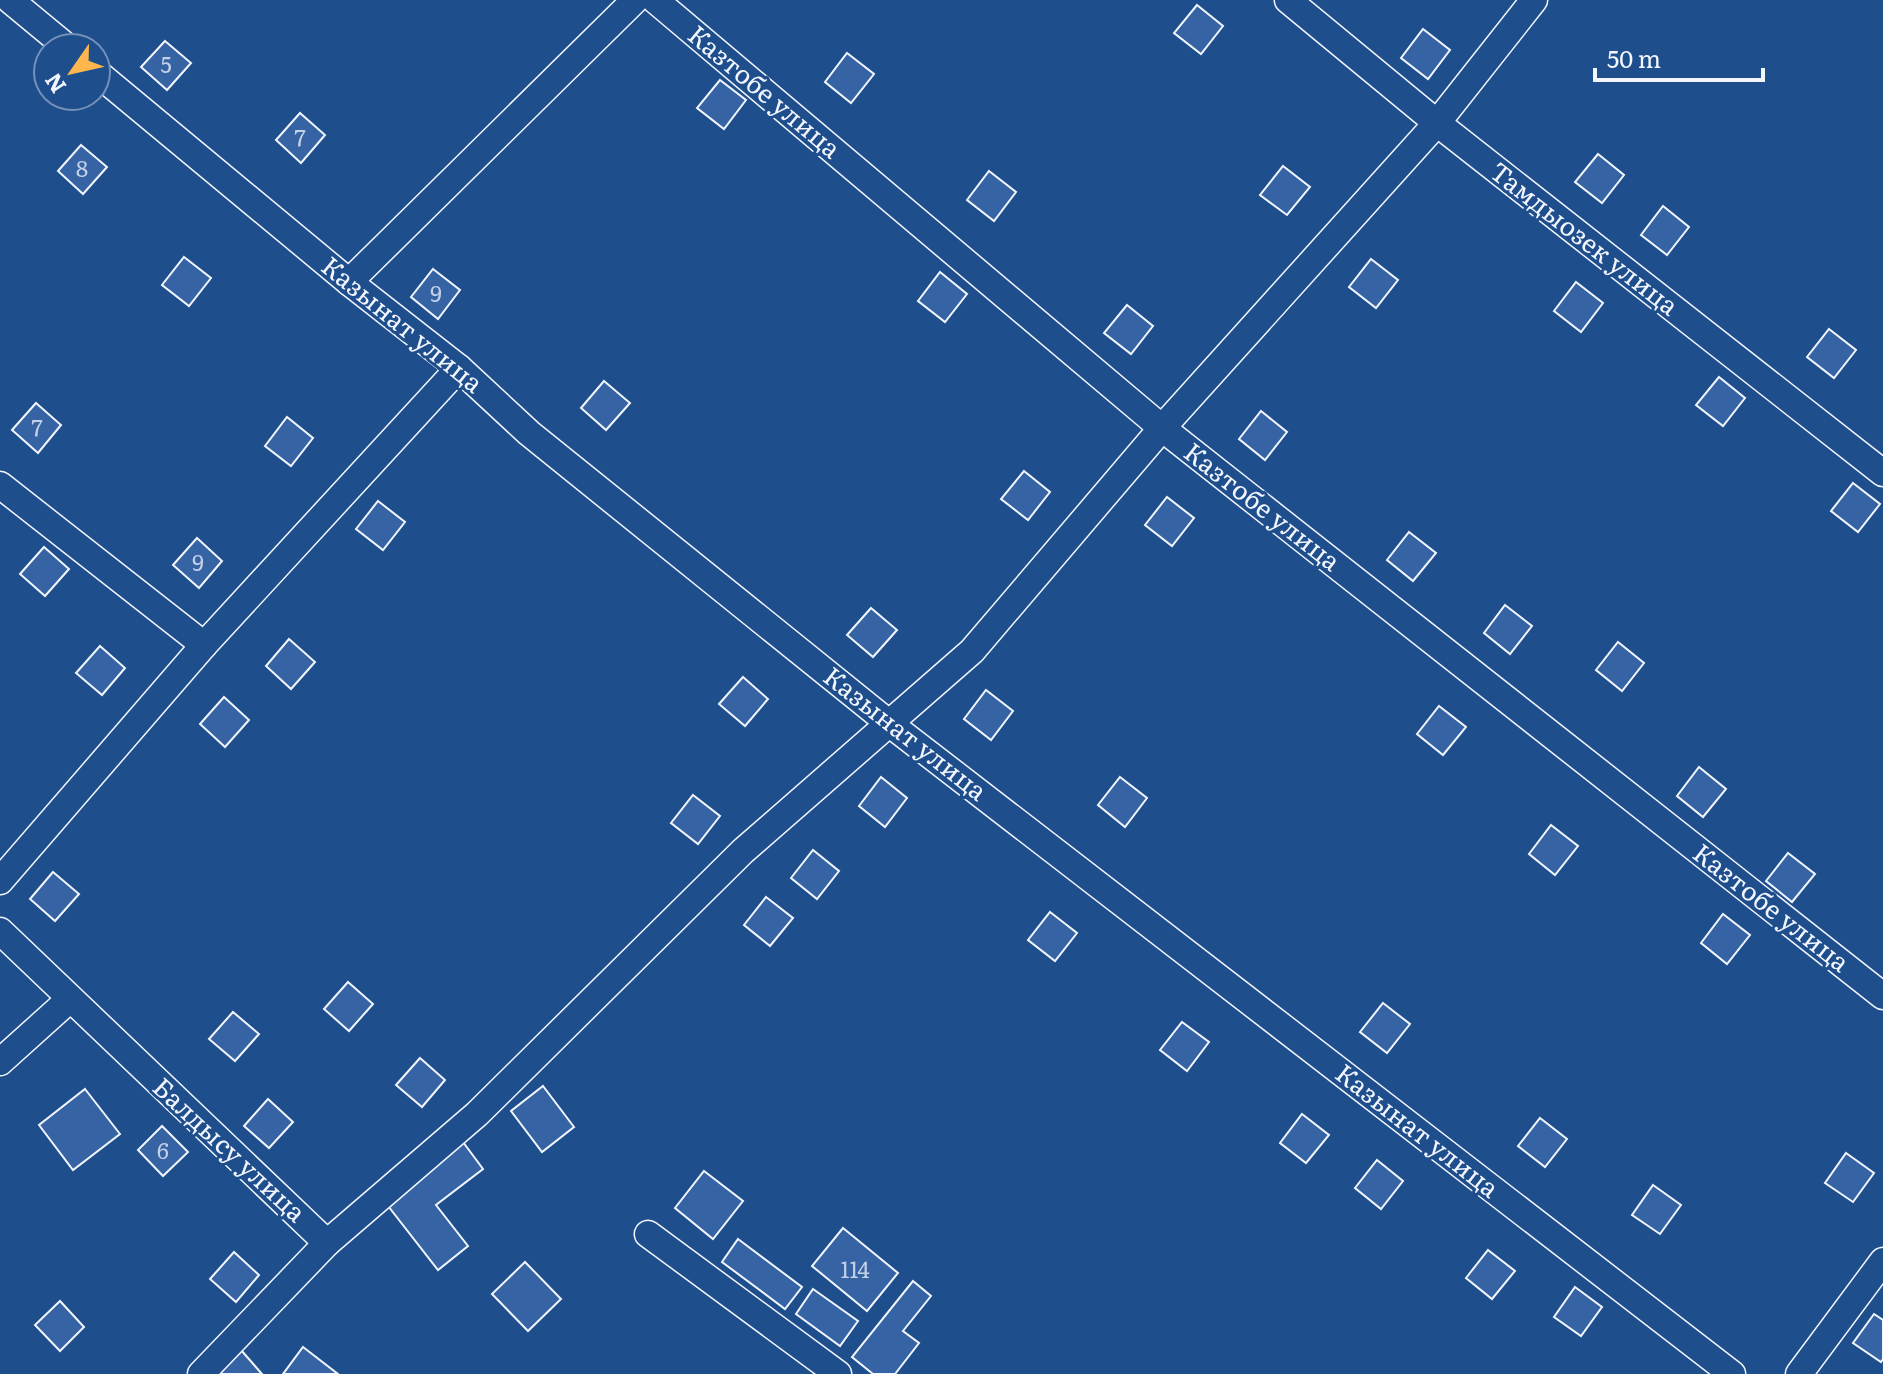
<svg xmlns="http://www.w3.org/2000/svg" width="1883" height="1374" viewBox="0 0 1883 1374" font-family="Literata,serif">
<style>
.building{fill:#3563a3;stroke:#f2f6ff;stroke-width:2}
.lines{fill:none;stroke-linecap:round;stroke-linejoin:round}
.minor-casing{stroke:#f2f6ff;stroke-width:29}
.minor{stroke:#1f4e8c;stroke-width:26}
.labels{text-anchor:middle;stroke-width:6;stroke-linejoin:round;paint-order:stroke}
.number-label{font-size:22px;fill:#c3d1e8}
.street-label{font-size:26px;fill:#f2f6ff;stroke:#1f4e8c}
</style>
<rect width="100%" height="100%" fill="#1f4e8c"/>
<g class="building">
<polygon points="1197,5 1223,26 1201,54 1174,33"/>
<polygon points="1423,29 1450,50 1428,79 1401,58"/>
<polygon points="165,41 191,63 167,90 141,67"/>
<polygon points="847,53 874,74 851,103 825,82"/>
<polygon points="720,80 746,100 724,129 697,108"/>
<polygon points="300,113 325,135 301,163 276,140"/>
<polygon points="81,145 107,167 83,194 58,171"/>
<polygon points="1598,154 1624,175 1602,203 1575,182"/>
<polygon points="1283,166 1310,187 1287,215 1260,195"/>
<polygon points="989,171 1016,192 994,221 967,200"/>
<polygon points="1663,206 1689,227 1667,255 1641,235"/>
<polygon points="184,257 211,278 189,306 162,285"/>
<polygon points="1371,259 1398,280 1376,308 1349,287"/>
<polygon points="433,269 460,290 438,319 411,297"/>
<polygon points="940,272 967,294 945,322 918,301"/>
<polygon points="1576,282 1603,303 1581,332 1554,311"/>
<polygon points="1127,305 1153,326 1131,354 1104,333"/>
<polygon points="1829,329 1856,350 1834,378 1807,357"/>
<polygon points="1719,377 1745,398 1723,426 1696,405"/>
<polygon points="604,381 630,403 606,430 581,408"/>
<polygon points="36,403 61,425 38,453 12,430"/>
<polygon points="1261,411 1287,432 1265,460 1239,439"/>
<polygon points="287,417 313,438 291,466 265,446"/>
<polygon points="1024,471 1050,492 1028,520 1001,499"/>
<polygon points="1853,483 1880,504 1858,532 1831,511"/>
<polygon points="1167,497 1194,518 1172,546 1145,525"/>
<polygon points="378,501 405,522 383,550 356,529"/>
<polygon points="1409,532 1436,553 1413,581 1387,560"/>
<polygon points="197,538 222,561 199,588 173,565"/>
<polygon points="44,547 69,569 45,596 20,574"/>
<polygon points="1505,605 1532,626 1510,654 1484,633"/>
<polygon points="871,608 897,630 873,657 847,635"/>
<polygon points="289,639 315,662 291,689 266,666"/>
<polygon points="1618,642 1644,663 1622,691 1596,670"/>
<polygon points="100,646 125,668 102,695 76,673"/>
<polygon points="743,677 768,699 745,726 719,704"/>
<polygon points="986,690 1013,711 991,740 964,719"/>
<polygon points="224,697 249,720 225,747 200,724"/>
<polygon points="1439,706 1466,727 1443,755 1417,734"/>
<polygon points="1699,767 1726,789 1703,817 1677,796"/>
<polygon points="881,777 907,798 885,827 859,806"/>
<polygon points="1120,777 1147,798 1125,827 1098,805"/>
<polygon points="693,795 720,816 698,844 671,823"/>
<polygon points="1551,825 1578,846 1555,875 1529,854"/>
<polygon points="813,850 839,871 817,899 791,878"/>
<polygon points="1788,853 1815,874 1792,902 1766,881"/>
<polygon points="53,872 79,894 55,921 30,899"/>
<polygon points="766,897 793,918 770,946 744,925"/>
<polygon points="1050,912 1077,933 1055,961 1028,940"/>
<polygon points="1723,914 1750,935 1727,964 1701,943"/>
<polygon points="348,982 373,1004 349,1031 324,1009"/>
<polygon points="1383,1003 1410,1024 1387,1053 1360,1032"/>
<polygon points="233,1012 259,1034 235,1061 209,1039"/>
<polygon points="1182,1022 1209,1042 1187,1071 1160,1050"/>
<polygon points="420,1058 445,1080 422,1107 396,1085"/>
<polygon points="543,1086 574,1127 542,1152 511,1111"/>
<polygon points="85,1089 120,1134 73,1170 39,1125"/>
<polygon points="268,1099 293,1122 269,1148 244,1126"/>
<polygon points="1302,1114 1329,1135 1306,1163 1280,1143"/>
<polygon points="1540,1118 1567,1139 1545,1167 1518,1146"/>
<polygon points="162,1126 188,1152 163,1176 138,1150"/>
<polygon points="463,1142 483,1169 436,1205 468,1246 438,1270 385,1202"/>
<polygon points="1846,1153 1874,1173 1853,1202 1825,1183"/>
<polygon points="1377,1160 1403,1181 1381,1209 1355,1188"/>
<polygon points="704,1171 743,1201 713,1239 675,1208"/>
<polygon points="1653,1185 1681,1205 1660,1234 1632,1215"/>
<polygon points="843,1228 898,1273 867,1311 812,1266"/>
<polygon points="738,1239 802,1287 785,1309 722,1262"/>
<polygon points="1488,1250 1515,1271 1492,1299 1466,1278"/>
<polygon points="234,1252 259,1275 236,1302 210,1279"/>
<polygon points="525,1262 561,1299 528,1331 492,1294"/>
<polygon points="913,1281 931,1296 903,1331 919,1343 895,1374 873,1374 852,1357"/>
<polygon points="1575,1287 1602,1307 1581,1336 1554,1317"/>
<polygon points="813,1289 858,1321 840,1346 796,1314"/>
<polygon points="60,1301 84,1327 60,1351 35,1325"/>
<polygon points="1874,1314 1883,1320 1883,1359 1881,1362 1853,1343"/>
<polygon points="303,1347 338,1374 283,1374"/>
<polygon points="241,1350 262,1374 216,1374"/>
</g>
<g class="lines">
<defs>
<g id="minor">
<polyline points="10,0 68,48"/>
<polyline points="655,0 1162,428 1883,996"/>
<polyline points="1288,0 1437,123 1883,473"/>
<polyline points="96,72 349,282 459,368 529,433 890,724 1732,1374"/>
<polyline points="349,282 635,0"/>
<polyline points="0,485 204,645"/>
<polyline points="0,881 204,645 459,368"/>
<polyline points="0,931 327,1243 201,1374"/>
<polyline points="0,1062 70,999"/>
<polyline points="648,1234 838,1374"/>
<polyline points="327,1243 477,1114 743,851 972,651 1162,428 1437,123 1534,0"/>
<polyline points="1799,1374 1883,1261"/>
</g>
</defs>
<use href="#minor" class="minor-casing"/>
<use href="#minor" class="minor"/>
</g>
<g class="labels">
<g class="number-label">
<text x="166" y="73">5</text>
<text x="300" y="146">7</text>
<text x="82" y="177">8</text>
<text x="436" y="302">9</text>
<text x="37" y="436">7</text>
<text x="198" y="571">9</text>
<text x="163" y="1159">6</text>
<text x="855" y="1278">114</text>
</g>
<g class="street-label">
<text transform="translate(764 92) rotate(40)" y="9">Казтобе улица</text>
<text transform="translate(1584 239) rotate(38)" y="9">Тамдыозек улица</text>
<text transform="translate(402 325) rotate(39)" y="9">Казынат улица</text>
<text transform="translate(1262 507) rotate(38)" y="9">Казтобе улица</text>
<text transform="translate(905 734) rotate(38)" y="9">Казынат улица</text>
<text transform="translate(1771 908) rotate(38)" y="9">Казтобе улица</text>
<text transform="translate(1417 1131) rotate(38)" y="9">Казынат улица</text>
<text transform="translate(229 1150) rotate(43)" y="9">Балдысу улица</text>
</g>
</g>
<g transform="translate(72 72) rotate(236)"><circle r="38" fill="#1f4e8c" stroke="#7391ba" stroke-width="2"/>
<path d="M0-6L14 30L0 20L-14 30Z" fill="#ffb74d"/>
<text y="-12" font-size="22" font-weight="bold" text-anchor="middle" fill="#f2f6ff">N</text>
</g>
<path d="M1595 68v12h168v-12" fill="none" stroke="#f2f6ff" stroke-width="4"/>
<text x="1607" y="68" font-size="24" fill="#f2f6ff" stroke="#1f4e8c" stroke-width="6" paint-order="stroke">50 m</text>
</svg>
